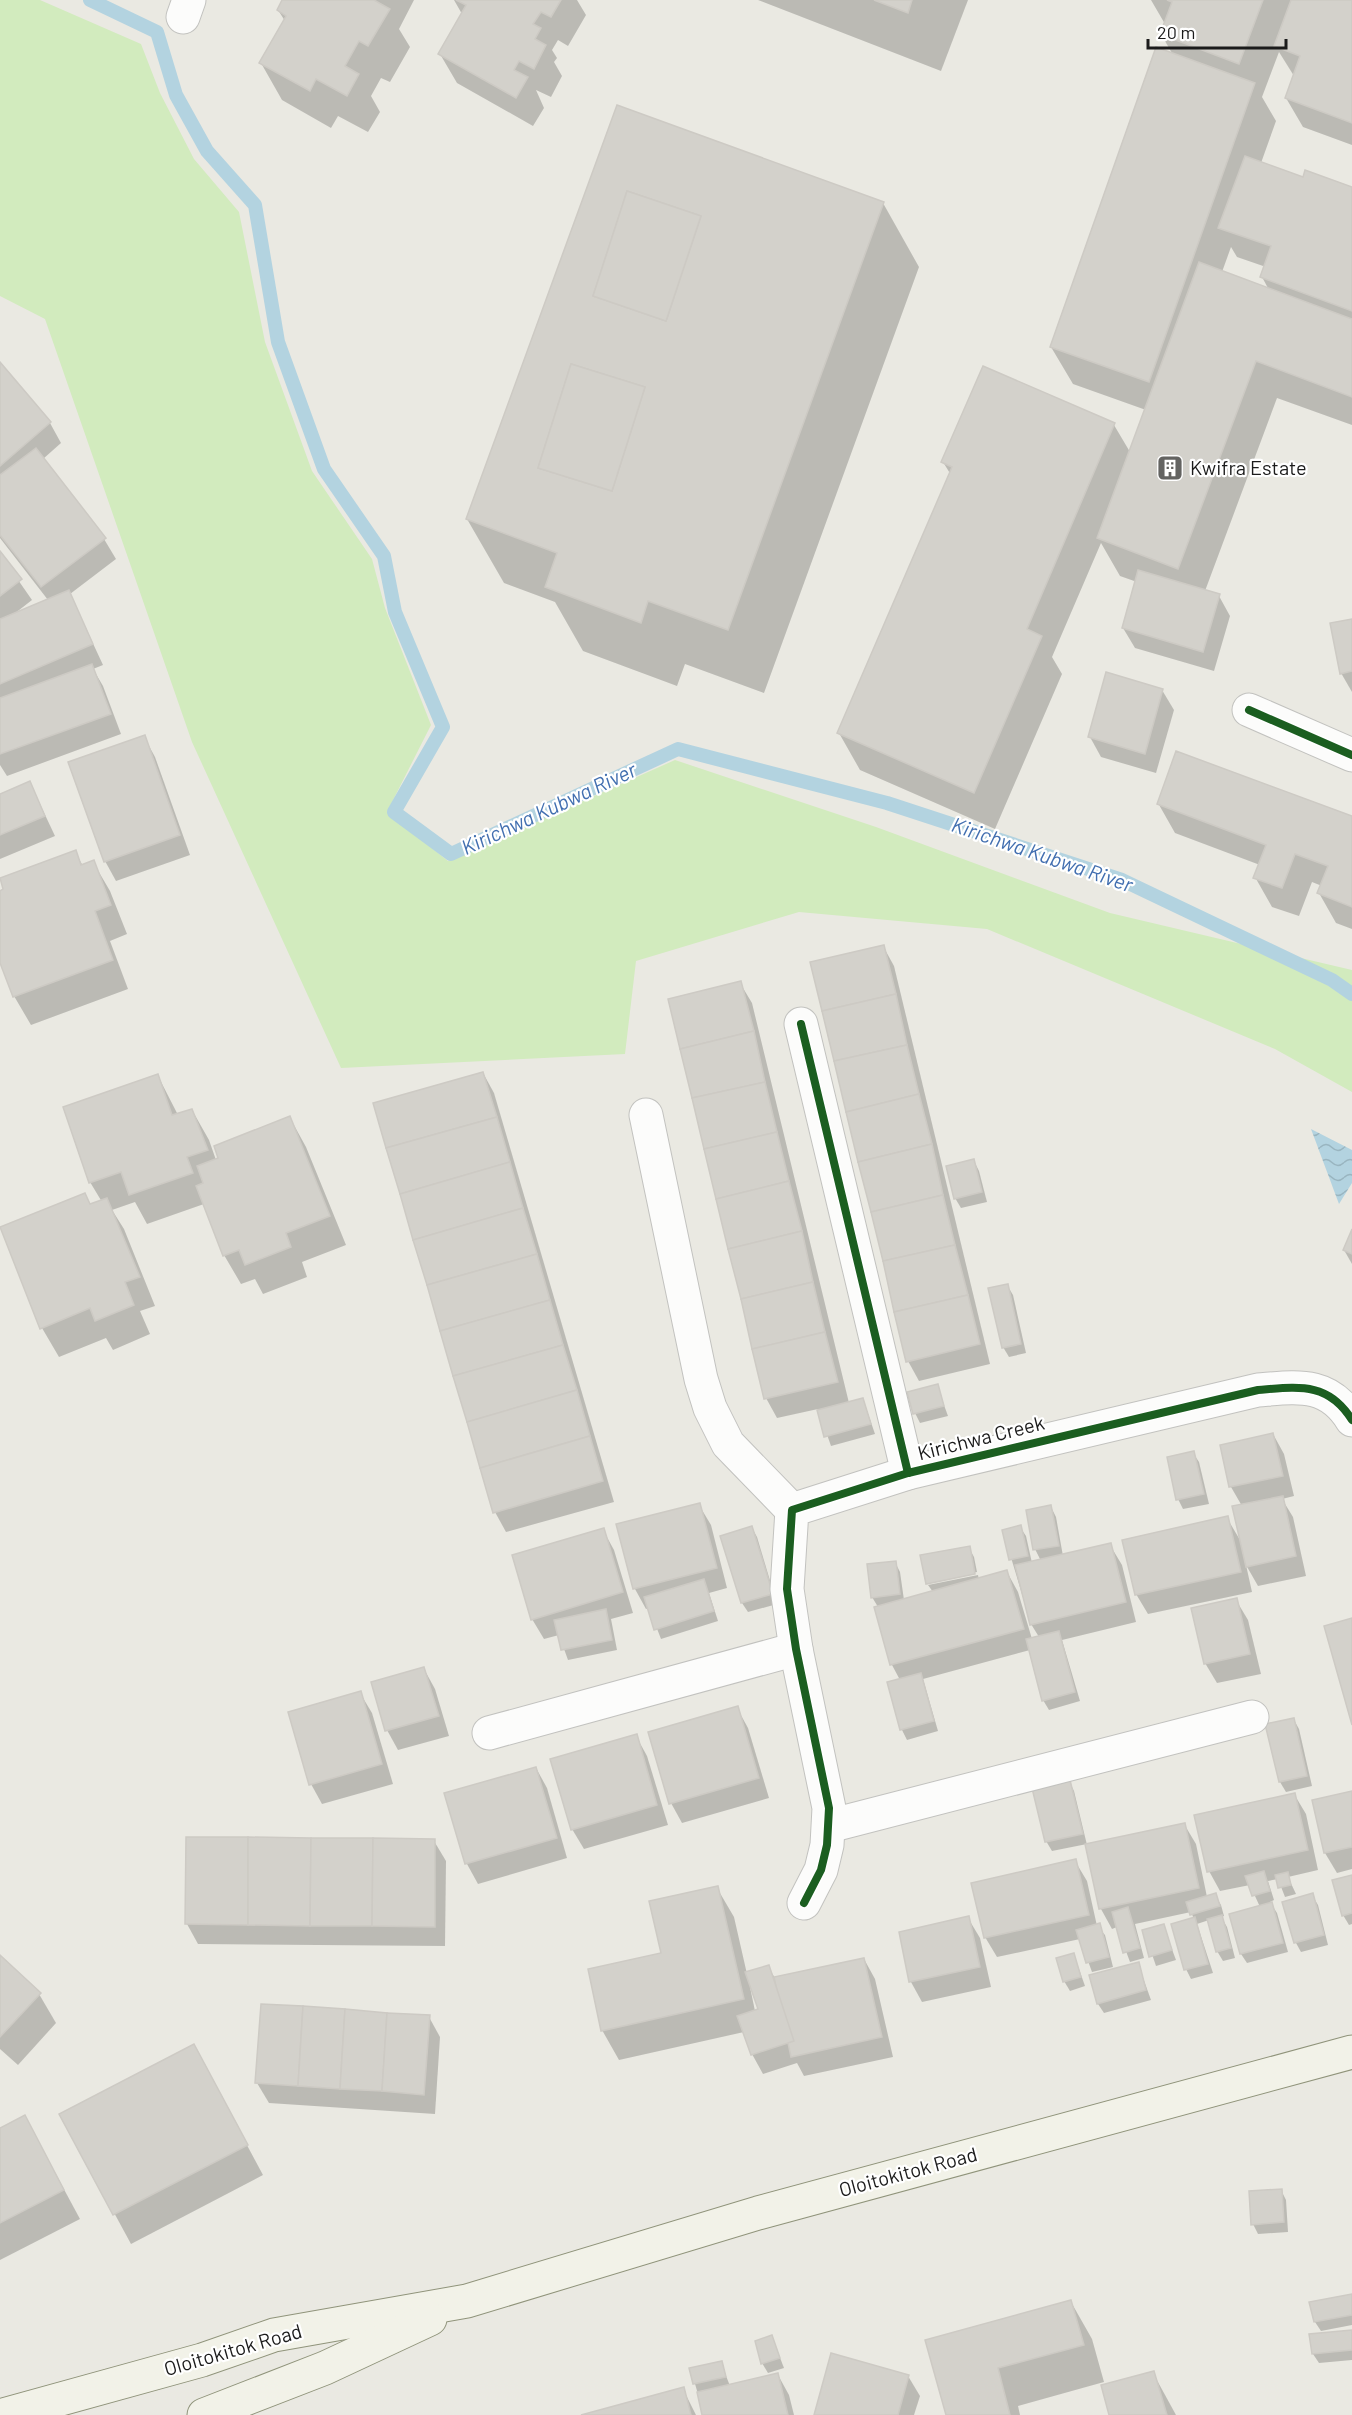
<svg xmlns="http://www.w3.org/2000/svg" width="1352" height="2415" viewBox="0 0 1352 2415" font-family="Barlow,sans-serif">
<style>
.grass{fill:#d2ebbe}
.water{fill:url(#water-waves)}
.shadow{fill:#0003;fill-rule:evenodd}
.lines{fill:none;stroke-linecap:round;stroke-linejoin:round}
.stream{stroke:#b3d3e0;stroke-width:14}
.building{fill:#d3d1cb;stroke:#cdcac4;stroke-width:1.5;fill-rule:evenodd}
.minor-casing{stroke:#c2c2bf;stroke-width:35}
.secondary-casing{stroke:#90947b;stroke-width:35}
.minor{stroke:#fcfcfb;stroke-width:33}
.secondary{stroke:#f2f2e8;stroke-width:33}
.cycleway-casing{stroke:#fff;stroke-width:11}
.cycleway{stroke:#1b5e20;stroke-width:8}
.labels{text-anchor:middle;stroke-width:4.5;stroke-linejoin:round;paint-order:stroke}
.poi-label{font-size:20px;fill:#1b1b1b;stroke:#fff;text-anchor:start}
.street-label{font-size:20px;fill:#1b1b1b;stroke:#fff}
.water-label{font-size:21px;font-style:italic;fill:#426fb0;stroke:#fff}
</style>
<defs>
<pattern id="water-waves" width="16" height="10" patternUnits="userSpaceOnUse" patternTransform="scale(1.5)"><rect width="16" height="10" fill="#b3d3e0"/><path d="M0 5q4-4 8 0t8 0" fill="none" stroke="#99b5c0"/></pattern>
</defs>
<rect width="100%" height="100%" fill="#eae9e2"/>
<polygon class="grass" points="0,0 40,0 141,44 160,93 194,159 239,212 265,342 312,471 372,559 385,608 431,725 387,812 448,861 675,760 876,827 1110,913 1352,970 1352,1092 1275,1049 987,929 799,912 636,961 625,1054 341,1068 192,742 45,319 0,296"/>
<polygon class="water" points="1311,1129 1352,1150 1352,1183 1339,1204"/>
<g class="shadow">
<polygon points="284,0 414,0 399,29 410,47 390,82 381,78 371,96 380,112 368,132 338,116 331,128 282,100 261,63 285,21 278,10"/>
<polygon points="454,0 577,0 586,15 568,46 558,40 552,50 557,58 554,62 562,76 551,97 536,90 544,108 533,126 457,83 440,54 462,14"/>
<polygon points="758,0 968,0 941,71"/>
<path d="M 1151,0 L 1352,0 L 1352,145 L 1303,127 L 1286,98 L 1294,76 L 1279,52 L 1262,97 L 1276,121 L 1261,163 L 1304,179 L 1352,188 L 1352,425 L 1277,398 L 1205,591 L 1219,596 L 1230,616 L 1214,671 L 1135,648 L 1123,628 L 1137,582 L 1120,576 L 1101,543 L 1052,657 L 1062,674 L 995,829 L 860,770 L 839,733 L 951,475 L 943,462 L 1114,425 L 1130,452 L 1146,410 L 1073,384 L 1051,347 L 1173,55 L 1161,34 L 1165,24 ZM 1231,247 L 1237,257 L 1266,267 L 1262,277 L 1269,290 L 1222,272 Z"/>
<polygon points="883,203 919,267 764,693 685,664 677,686 583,651 555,602 504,583 467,519"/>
<polygon points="0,365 50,423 61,443 43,459 104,539 116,559 70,594 103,665 93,669 103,686 121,734 7,776 0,765 0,554 32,600 14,614 48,600 0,538"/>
<polygon points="1352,621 1352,692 1341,673"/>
<polygon points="1162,690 1174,710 1156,773 1101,757 1090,737"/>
<polygon points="144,737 155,757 190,855 116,881 105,861"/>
<polygon points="30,783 55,836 0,859 0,796"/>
<polygon points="1158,803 1352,818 1352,929 1336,923 1319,893 1322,886 1312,882 1299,916 1272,907 1255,877 1260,865 1175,833"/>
<polygon points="75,852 83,866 93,862 110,891 127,934 110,941 128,989 31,1025 14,996 0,959 0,892"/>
<polygon points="883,946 894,966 990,1364 919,1381 908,1361"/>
<polygon points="740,983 752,1003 849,1403 863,1399 875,1434 831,1446 818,1409 777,1418 766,1398"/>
<polygon points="483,1073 494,1093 614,1502 506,1532 495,1512"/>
<polygon points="158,1076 178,1115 192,1110 209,1140 216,1160 290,1118 306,1147 346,1245 302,1262 307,1277 263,1294 255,1279 241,1284 224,1255 204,1204 147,1224 135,1202 112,1210 124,1229 155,1306 140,1311 150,1334 113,1350 106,1338 59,1357 42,1328 85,1195 91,1205 102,1202 90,1182"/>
<polygon points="974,1161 979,1171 987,1202 961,1208 955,1198"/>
<polygon points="1352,1233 1352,1264 1344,1250"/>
<polygon points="1007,1285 1013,1295 1026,1353 1009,1357 1003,1347"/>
<polygon points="937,1386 948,1416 920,1423 915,1413"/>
<polygon points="1273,1434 1284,1454 1294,1496 1282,1499 1293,1517 1306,1576 1258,1586 1246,1565 1252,1592 1148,1614 1136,1594 1227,1518 1240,1540 1242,1506 1231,1487 1222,1446"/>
<polygon points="1193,1453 1199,1462 1209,1504 1183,1509 1178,1499"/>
<polygon points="699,1505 711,1525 727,1588 709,1593 718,1621 661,1639 649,1608 646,1609 635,1589 618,1525"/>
<polygon points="1051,1507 1056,1517 1063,1556 1110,1545 1122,1565 1136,1622 1062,1640 1080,1701 1049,1710 1043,1700 1030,1650 923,1679 938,1731 907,1740 902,1730 889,1683 900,1680 892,1665 875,1608 878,1607 872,1597 895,1562 900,1572 904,1600 933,1592 928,1585 978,1575 979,1580 1007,1572 1018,1592 1032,1639 1039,1637 1031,1624 1003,1531 1020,1527 1026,1536 1032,1563 1041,1561 1035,1549"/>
<polygon points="752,1528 757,1537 777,1604 748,1612 742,1603 722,1537"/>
<polygon points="603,1530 614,1550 633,1613 611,1619 617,1650 568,1660 559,1635 544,1639 532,1619"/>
<polygon points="969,1548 974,1557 977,1572 928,1582 928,1585 922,1557"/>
<polygon points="1236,1600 1248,1620 1261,1674 1217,1683 1205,1663"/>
<polygon points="424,1669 435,1689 449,1736 398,1750 387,1730"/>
<polygon points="360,1693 372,1713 393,1784 322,1804 311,1784"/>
<polygon points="737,1708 748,1728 769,1798 682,1823 671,1803"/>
<polygon points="1294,1720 1299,1729 1312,1786 1286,1792 1280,1782 1267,1725"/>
<polygon points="636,1736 647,1756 668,1825 584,1849 572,1829"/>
<polygon points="536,1768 547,1788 567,1858 478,1884 467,1864 446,1794"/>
<polygon points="1069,1781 1074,1791 1087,1845 1184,1824 1196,1844 1207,1897 1215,1895 1221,1905 1224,1916 1221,1917 1227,1927 1235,1958 1223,1961 1217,1951 1209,1920 1197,1924 1213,1973 1191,1979 1186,1969 1194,1919 1191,1912 1135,1924 1144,1958 1130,1962 1117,1927 1112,1929 1101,1909 1087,1844 1052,1851 1046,1841"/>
<polygon points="1352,1793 1352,1869 1337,1873 1325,1853"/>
<polygon points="1294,1794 1306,1814 1318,1870 1288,1877 1296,1894 1285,1897 1278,1879 1268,1881 1274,1900 1270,1902 1277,1913 1288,1952 1247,1963 1241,1954 1260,1907 1250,1885 1220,1891 1209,1871"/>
<polygon points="434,1841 446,1861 445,1946 198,1944 187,1924"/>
<polygon points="1075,1861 1087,1881 1097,1926 1105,1935 1113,1967 1092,1972 1080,1939 997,1957 985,1937"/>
<polygon points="1352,1879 1352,1924 1349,1925 1343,1915"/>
<path d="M 717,1888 L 734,1917 L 747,1974 L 768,1967 L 775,1978 L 864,1959 L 875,1979 L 893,2057 L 804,2076 L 797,2063 L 763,2074 L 752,2054 L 744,2032 L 619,2060 L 602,2030 ZM 752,1986 L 760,2010 L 755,2011 L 750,1987 Z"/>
<polygon points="1312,1895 1318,1905 1328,1945 1301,1952 1296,1943 1284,1903"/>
<polygon points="968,1918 980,1938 991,1987 922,2002 911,1982 900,1934"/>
<polygon points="1163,1925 1176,1960 1156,1966 1144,1931"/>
<polygon points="1074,1955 1085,1986 1070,1991 1064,1981"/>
<polygon points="0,1957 39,1994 56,2023 18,2065 0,2049"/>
<polygon points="1138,1964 1151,2000 1104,2013 1098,2004"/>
<polygon points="429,2017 440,2037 435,2114 269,2103 257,2083"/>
<polygon points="194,2046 263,2175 131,2244 61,2115"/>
<polygon points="25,2117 80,2219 0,2260 0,2130"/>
<polygon points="1281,2190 1286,2200 1288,2232 1258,2234 1253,2224"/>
<polygon points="1352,2295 1352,2325 1321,2331 1315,2322"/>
<polygon points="1071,2302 1092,2339 1104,2382 1018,2406 1020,2415 947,2415 926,2341"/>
<polygon points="1352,2331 1352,2360 1319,2363 1313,2354"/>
<polygon points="772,2337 784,2368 768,2373 762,2363"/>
<polygon points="721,2363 730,2386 778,2375 789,2395 794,2415 704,2415 691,2370"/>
<polygon points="1153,2373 1176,2415 1111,2415"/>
<polygon points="908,2376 920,2396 914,2415 816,2415"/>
<polygon points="683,2389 696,2415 586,2415"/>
</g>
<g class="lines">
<polyline class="stream" points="90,0 157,32 176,95 207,151 255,205 278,342 324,469 384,556 395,612 443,727 394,812 451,854 678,749 887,803 1122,880 1332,980 1352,994"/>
</g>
<g class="building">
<polygon points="282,0 374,0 390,9 368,46 359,41 345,66 359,74 347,96 316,79 310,91 259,63 286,16 277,10"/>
<polygon points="456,0 561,0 551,17 541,12 533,24 541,28 535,39 546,45 534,69 519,61 514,70 528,77 516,98 438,54 466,5"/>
<polygon points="874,0 912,0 908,13"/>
<polygon points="1167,0 1263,0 1239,64 1160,34 1172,2"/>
<polygon points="1291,0 1352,0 1352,123 1285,98 1300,56 1274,46"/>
<polygon points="1156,47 1255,83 1149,382 1050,347"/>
<path d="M 617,105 L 884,202 L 728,630 L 648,601 L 641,623 L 545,587 L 557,553 L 466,519 ZM 627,191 L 701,216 L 666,321 L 593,296 ZM 571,364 L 645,387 L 612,491 L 538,468 Z"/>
<polygon points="1245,156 1303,177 1305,170 1352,187 1352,311 1260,277 1271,246 1218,228"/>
<polygon points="627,191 701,216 666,321 593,296"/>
<polygon points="1199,262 1352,319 1352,397 1256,361 1178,569 1097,538"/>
<polygon points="0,362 51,422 0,466"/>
<polygon points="571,364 645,387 612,491 538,468"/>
<polygon points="983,366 1115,423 1027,629 1042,636 974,793 837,733 952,467 941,462"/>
<polygon points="36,448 106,538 41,587 0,535 0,475"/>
<polygon points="0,551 22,579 0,596"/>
<polygon points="1138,570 1220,594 1203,652 1122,628"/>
<polygon points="69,590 93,644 0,684 0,619"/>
<polygon points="1352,619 1352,671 1340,674 1330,623"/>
<polygon points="92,664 111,714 0,754 0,698"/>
<polygon points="1106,672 1163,689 1145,754 1088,737"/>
<polygon points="145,735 180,835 104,862 68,762"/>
<polygon points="1176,751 1352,816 1352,907 1317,893 1328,866 1295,854 1282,888 1253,878 1266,845 1157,804"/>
<polygon points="30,781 45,816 0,835 0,794"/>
<polygon points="76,850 81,865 94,860 111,905 95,911 113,960 13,997 0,963 0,891 3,889 0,878"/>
<polygon points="884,945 896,994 822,1011 810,962"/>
<polygon points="741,981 754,1031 680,1049 668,999"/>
<polygon points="896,994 907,1045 834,1061 822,1011"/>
<polygon points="754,1031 765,1082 692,1098 680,1049"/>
<polygon points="907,1045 919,1094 846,1112 834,1061"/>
<polygon points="483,1072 497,1117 386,1148 373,1103"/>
<polygon points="158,1074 172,1115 192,1109 208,1150 187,1157 193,1173 129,1195 121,1172 89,1183 63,1107"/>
<polygon points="765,1082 777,1132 704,1149 692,1098"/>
<polygon points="919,1094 932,1144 858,1162 846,1112"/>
<polygon points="290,1116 330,1216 286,1233 291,1247 245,1265 239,1250 223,1256 196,1186 203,1183 197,1166 218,1158 214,1146"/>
<polygon points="497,1117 510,1162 400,1194 386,1148"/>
<polygon points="777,1132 789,1181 716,1199 704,1149"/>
<polygon points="932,1144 943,1195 871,1212 858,1162"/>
<polygon points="974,1159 982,1192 954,1199 946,1166"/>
<polygon points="510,1162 523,1208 413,1240 400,1194"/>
<polygon points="789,1181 802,1231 728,1249 716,1199"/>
<polygon points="85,1193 90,1204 107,1198 140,1277 125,1282 134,1305 95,1321 90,1308 40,1329 0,1227"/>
<polygon points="943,1195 955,1245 883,1261 871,1212"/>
<polygon points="523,1208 537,1254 427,1285 413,1240"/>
<polygon points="1352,1229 1352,1254 1343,1250"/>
<polygon points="802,1231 813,1282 741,1299 728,1249"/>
<polygon points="955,1245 968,1295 894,1312 883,1261"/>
<polygon points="537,1254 550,1300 440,1331 427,1285"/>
<polygon points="813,1282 825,1332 752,1349 741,1299"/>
<polygon points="1008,1284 1021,1344 1002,1348 988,1288"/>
<polygon points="968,1295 980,1344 906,1362 894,1312"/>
<polygon points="550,1300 563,1345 453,1376 440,1331"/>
<polygon points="825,1332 838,1382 764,1399 752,1349"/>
<polygon points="563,1345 577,1390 467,1422 453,1376"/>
<polygon points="938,1384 944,1406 913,1414 907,1392"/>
<polygon points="577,1390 590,1436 480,1468 467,1422"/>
<polygon points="863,1398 871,1424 824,1437 817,1410"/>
<polygon points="1273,1433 1283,1476 1229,1487 1220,1445"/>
<polygon points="590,1436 603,1481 493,1513 480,1468"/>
<polygon points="1194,1451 1204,1494 1176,1500 1167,1457"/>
<polygon points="1283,1496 1296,1556 1246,1567 1232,1506"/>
<polygon points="700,1503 717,1568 633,1589 616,1524"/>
<polygon points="1051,1505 1059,1546 1033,1550 1026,1510"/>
<polygon points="1228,1516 1241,1572 1135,1595 1122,1540"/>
<polygon points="1021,1525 1028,1556 1009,1560 1002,1530"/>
<polygon points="752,1526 773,1594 741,1603 720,1536"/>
<polygon points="604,1528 623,1592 531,1620 512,1555"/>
<polygon points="1111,1543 1126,1602 1030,1625 1015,1565"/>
<polygon points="970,1546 975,1574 926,1584 920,1555"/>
<polygon points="896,1561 900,1594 871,1598 867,1564"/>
<polygon points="1007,1570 1024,1629 890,1665 874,1607"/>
<polygon points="704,1579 714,1611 654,1630 644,1597"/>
<polygon points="1237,1598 1250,1654 1204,1664 1191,1608"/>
<polygon points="606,1609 612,1640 561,1650 554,1620"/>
<polygon points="1352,1618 1352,1725 1324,1626"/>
<polygon points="1059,1631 1075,1692 1042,1701 1026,1639"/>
<polygon points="424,1667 439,1716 385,1731 371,1682"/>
<polygon points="921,1673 934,1721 900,1730 887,1682"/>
<polygon points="361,1691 382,1764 309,1785 288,1712"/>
<polygon points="738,1706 759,1778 669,1804 648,1732"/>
<polygon points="1294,1718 1307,1776 1279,1782 1265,1724"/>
<polygon points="637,1734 657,1805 571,1830 550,1759"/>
<polygon points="536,1767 557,1838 465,1864 444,1793"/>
<polygon points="1070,1780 1083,1834 1045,1842 1032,1788"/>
<polygon points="1352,1791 1352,1847 1324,1853 1312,1800"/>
<polygon points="1295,1793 1308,1850 1207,1872 1194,1815"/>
<polygon points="1185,1823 1199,1888 1099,1909 1085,1844"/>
<polygon points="186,1837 248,1837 248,1925 185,1924"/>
<polygon points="248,1837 311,1838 310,1926 248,1925"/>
<polygon points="311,1838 373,1838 372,1926 310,1926"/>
<polygon points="373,1838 435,1839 435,1927 372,1926"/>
<polygon points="1076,1859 1089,1915 984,1938 971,1883"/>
<polygon points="1264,1871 1270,1891 1252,1896 1245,1876"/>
<polygon points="1288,1872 1291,1885 1278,1888 1275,1875"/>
<polygon points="1352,1875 1352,1913 1342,1916 1332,1880"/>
<polygon points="718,1886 744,1999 601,2031 588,1969 661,1953 649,1901"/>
<polygon points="1216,1893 1220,1906 1190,1915 1186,1902"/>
<polygon points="1313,1893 1324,1935 1294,1943 1282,1902"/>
<polygon points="1272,1902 1283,1943 1240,1954 1229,1914"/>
<polygon points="1128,1907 1140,1948 1123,1953 1112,1912"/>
<polygon points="1222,1915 1231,1948 1216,1952 1207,1919"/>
<polygon points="969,1916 980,1967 909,1982 899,1932"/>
<polygon points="1195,1917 1208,1964 1184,1970 1171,1924"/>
<polygon points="1100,1923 1109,1957 1086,1963 1076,1930"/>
<polygon points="1164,1924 1172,1950 1149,1957 1142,1930"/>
<polygon points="1074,1953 1081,1977 1063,1982 1056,1958"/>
<polygon points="0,1955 41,1993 0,2037"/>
<polygon points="864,1958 882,2037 791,2057 774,1977"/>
<polygon points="1139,1962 1146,1990 1097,2004 1089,1975"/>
<polygon points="769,1965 794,2041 751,2055 737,2016 758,2009 745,1972"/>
<polygon points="261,2004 303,2006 298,2086 255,2083"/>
<polygon points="303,2006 345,2009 340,2089 298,2086"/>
<polygon points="345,2009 387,2013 382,2091 340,2089"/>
<polygon points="387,2013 430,2015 424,2095 382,2091"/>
<polygon points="194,2044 248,2145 113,2215 59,2114"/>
<polygon points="25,2115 64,2190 0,2223 0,2128"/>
<polygon points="1282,2189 1284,2222 1251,2225 1249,2191"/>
<polygon points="1352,2294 1352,2315 1314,2322 1309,2302"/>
<polygon points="1071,2300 1084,2345 998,2368 1010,2415 946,2415 925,2340"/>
<polygon points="1352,2330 1352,2350 1312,2354 1309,2334"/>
<polygon points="772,2335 780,2358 761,2364 755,2341"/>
<polygon points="831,2353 909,2375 898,2415 814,2415"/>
<polygon points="722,2361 726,2377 693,2384 689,2368"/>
<polygon points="1154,2371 1167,2415 1109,2415 1101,2385"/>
<polygon points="778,2373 788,2415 702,2415 697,2392"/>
<polygon points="684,2387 691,2415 581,2415"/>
</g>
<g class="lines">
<defs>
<g id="minor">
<polyline points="183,17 189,0"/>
<polyline points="1249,710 1352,755"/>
<polyline points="801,1024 908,1473"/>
<polyline points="646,1115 701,1379 710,1408 728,1444 792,1510"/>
<polyline points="489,1733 796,1649"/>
<polyline points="829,1826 1252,1717"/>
<path d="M 804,1903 L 821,1870 L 827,1845 L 829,1808 L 796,1649 L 787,1589 L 792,1510 L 908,1473 L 1258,1390 C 1297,1387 1328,1381 1352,1420"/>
</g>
<g id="secondary">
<polyline points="3,2415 202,2360 274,2335 467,2301 758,2213 1352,2052"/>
<polyline points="204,2415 325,2368 430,2319"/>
</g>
</defs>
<use href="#minor" class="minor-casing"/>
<use href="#secondary" class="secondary-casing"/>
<use href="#minor" class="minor"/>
<use href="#secondary" class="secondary"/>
<defs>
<g id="cycleway">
<polyline points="1249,710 1352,755"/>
<polyline points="801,1024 908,1473"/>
<path d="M 804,1903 L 821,1870 L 827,1845 L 829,1808 L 796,1649 L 787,1589 L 792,1510 L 908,1473 L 1258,1390 C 1297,1387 1328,1381 1352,1420"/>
</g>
</defs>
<use href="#cycleway" class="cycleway-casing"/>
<use href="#cycleway" class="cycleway"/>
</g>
<defs>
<symbol id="building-square" viewBox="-11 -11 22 22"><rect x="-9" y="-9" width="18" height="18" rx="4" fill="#636361" stroke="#fff"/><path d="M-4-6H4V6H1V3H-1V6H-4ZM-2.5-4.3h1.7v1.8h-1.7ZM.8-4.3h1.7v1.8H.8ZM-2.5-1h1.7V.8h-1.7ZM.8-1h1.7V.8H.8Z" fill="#fff"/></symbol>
</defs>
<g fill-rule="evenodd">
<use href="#building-square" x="1155" y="453" width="30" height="30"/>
</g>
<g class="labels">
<g class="poi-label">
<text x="1190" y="475">Kwifra Estate</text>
</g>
<g class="street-label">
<text transform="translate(981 1438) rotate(-14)" y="7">Kirichwa Creek</text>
<text transform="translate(908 2172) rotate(-15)" y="7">Oloitokitok Road</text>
<text transform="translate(233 2350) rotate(-16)" y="7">Oloitokitok Road</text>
</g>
<g class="water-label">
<text transform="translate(549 809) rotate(-25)" y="7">Kirichwa Kubwa River</text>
<text transform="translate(1042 855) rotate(19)" y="7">Kirichwa Kubwa River</text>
</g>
</g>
<path d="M1148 39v9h138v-9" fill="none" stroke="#1b1b1b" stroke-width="3"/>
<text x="1157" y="39" font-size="18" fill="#1b1b1b" stroke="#ffffff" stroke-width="4.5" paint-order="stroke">20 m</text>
</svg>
